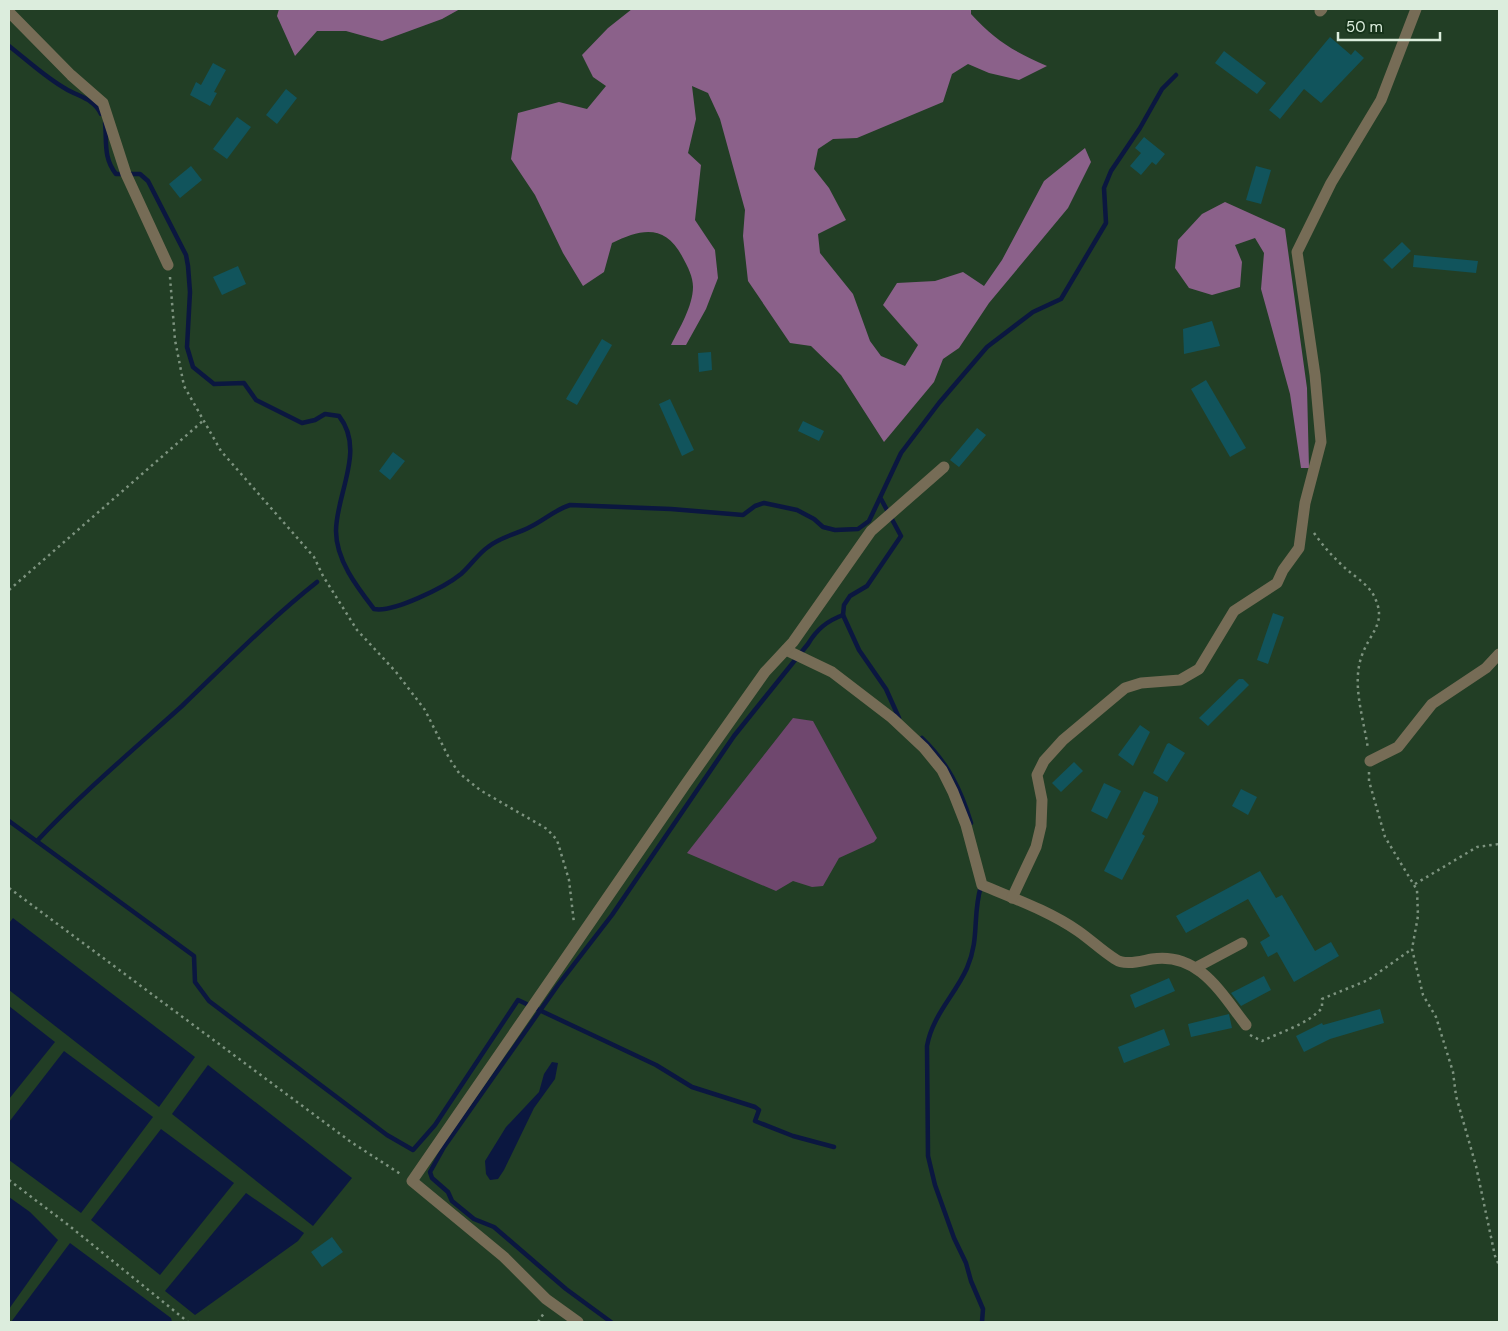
<svg xmlns="http://www.w3.org/2000/svg" width="1508" height="1331" viewBox="0 0 1508 1331" font-family="'DM Sans',sans-serif">
<style>
.green{fill:#6f476e}
.forest{fill:#8b618a}
.water{fill:#0b1740}
.lines{fill:none;stroke-linecap:round;stroke-linejoin:round}
.stream{stroke:#0b1740;stroke-width:4.5}
.building{fill:#11545c}
.path{stroke:#7d937f;stroke-width:2.5;stroke-dasharray:2.5 4;stroke-linecap:butt}
.street{stroke:#766c56;stroke-width:11}
</style>
<rect width="100%" height="100%" fill="#223e25"/>
<polygon class="green" points="793,718 813,721 877,838 874,842 839,858 823,886 812,887 793,881 776,891 687,853"/>
<g class="forest">
<polygon points="279,9 460,9 442,19 382,41 346,31 317,31 295,56 277,16"/>
<path d="M 632,9 L 971,9 L 971,14 C 995,40 1014,52 1047,66 L 1019,80 L 989,73 L 968,64 L 952,74 L 943,102 L 857,138 L 833,139 L 818,149 L 814,169 L 829,188 L 846,220 L 818,234 L 820,253 L 853,294 L 870,341 L 881,356 L 905,366 L 918,345 L 883,305 L 897,283 L 935,281 L 963,272 L 984,286 L 1002,260 L 1044,181 L 1085,148 L 1091,162 L 1068,208 L 989,303 L 959,348 L 943,359 L 934,382 L 884,442 L 841,375 L 811,346 L 790,343 L 748,281 L 743,236 L 745,210 L 720,119 L 708,93 L 692,86 L 696,119 L 688,153 L 701,165 L 695,220 L 715,250 L 718,278 L 706,309 L 686,345 L 671,345 C 679,329 693,306 693,287 C 693,277 688,267 683,258 C 666,224 642,228 612,243 L 604,272 L 583,286 L 563,253 L 535,195 L 511,159 L 518,113 L 559,102 L 587,109 L 606,86 L 593,77 L 582,55 L 608,28 Z"/>
<polygon points="1225,202 1285,229 1307,388 1309,468 1301,468 1290,394 1261,289 1264,253 1255,238 1235,245 1242,262 1240,287 1212,295 1189,288 1175,268 1178,240 1202,214"/>
</g>
<g class="water">
<polygon points="13,918 195,1057 159,1107 9,990 9,923"/>
<polygon points="9,1006 55,1042 9,1099"/>
<polygon points="64,1051 153,1117 81,1213 9,1160 9,1122"/>
<polygon points="552,1062 558,1063 555,1079 534,1108 504,1170 498,1179 490,1180 486,1174 485,1161 506,1127 539,1092 544,1074"/>
<polygon points="208,1065 352,1178 313,1226 172,1114"/>
<polygon points="161,1129 234,1183 160,1275 91,1220"/>
<polygon points="246,1193 304,1233 298,1241 195,1315 165,1291"/>
<polygon points="9,1197 30,1212 58,1240 9,1309"/>
<polygon points="70,1243 171,1318 172,1322 11,1322"/>
</g>
<g class="lines">
<g class="stream">
<path d="M 9,46 C 27,60 46,78 66,89 C 80,97 94,99 101,114"/>
<path d="M 105,123 C 107,141 103,158 116,174 L 140,174 L 148,181 L 186,255 L 188,266 L 190,292 L 187,347 L 193,367 L 214,384 L 244,383 L 256,400 L 302,423 L 315,420 L 325,414 L 339,416 C 366,450 336,494 336,531 C 336,560 357,587 374,609 C 393,613 445,587 461,574 C 471,565 478,554 488,547 C 500,537 517,534 530,527 C 544,520 555,510 570,505 L 671,509 L 743,515 L 755,506 L 764,503 L 797,510 L 814,519 L 823,527 L 835,530 L 858,529 L 869,521 L 901,453 L 939,403 L 987,347 L 1033,312 L 1061,299 L 1106,223 L 1104,188 L 1111,171 L 1140,128 L 1162,89 L 1176,75"/>
<polyline points="881,499 901,536 867,586 850,596 844,605 843,615 859,650 886,689 899,718"/>
<path d="M 922,738 C 947,762 961,789 971,823"/>
<polyline points="9,821 194,956 195,982 209,1001 387,1135 413,1150 435,1125 518,1000 656,1065 692,1087 755,1107 759,1110 755,1121 793,1136 834,1147"/>
<path d="M 37,841 C 82,793 133,750 182,706 C 226,664 269,620 317,582"/>
<path d="M 981,886 C 972,916 980,938 967,968 C 955,995 932,1016 927,1046 L 928,1156 L 935,1185 L 954,1238 L 966,1263 L 971,1281 L 983,1309 L 982,1322"/>
<path d="M 611,1322 L 566,1289 L 494,1227 L 474,1219 L 452,1201 L 448,1192 L 432,1178 L 430,1172 L 444,1147 L 558,985 L 612,915 L 734,736 L 808,644 C 817,629 827,621 843,615"/>
</g>
</g>
<g class="building">
<polygon points="1330,37 1351,55 1355,50 1364,58 1321,103 1304,89 1280,119 1269,110"/>
<polygon points="1224,51 1266,83 1257,94 1215,63"/>
<polygon points="213,63 226,70 214,92 217,93 210,106 190,95 196,82 201,85"/>
<polygon points="286,89 297,98 277,124 266,115"/>
<polygon points="237,117 251,127 227,159 213,149"/>
<polygon points="1144,137 1165,154 1156,165 1152,162 1141,175 1130,166 1141,153 1135,148"/>
<polygon points="191,166 202,180 180,198 169,184"/>
<polygon points="1256,166 1271,170 1261,204 1246,200"/>
<polygon points="1402,242 1411,251 1392,269 1383,260"/>
<polygon points="1414,255 1478,261 1476,273 1413,267"/>
<polygon points="238,266 246,284 222,295 213,277"/>
<polygon points="1212,321 1220,346 1184,354 1183,329"/>
<polygon points="602,339 612,345 577,405 566,399"/>
<polygon points="711,352 712,370 699,372 698,353"/>
<polygon points="1206,380 1246,448 1230,457 1191,389"/>
<polygon points="670,399 694,450 682,456 659,404"/>
<polygon points="803,421 824,431 819,441 798,431"/>
<polygon points="977,428 986,435 959,467 950,460"/>
<polygon points="393,452 405,461 390,480 379,471"/>
<polygon points="1273,613 1284,617 1268,664 1257,660"/>
<polygon points="1239,679 1243,679 1249,685 1208,726 1199,718"/>
<polygon points="1140,725 1150,732 1133,766 1118,755"/>
<polygon points="1169,743 1185,753 1167,782 1153,773 1167,744"/>
<polygon points="1074,762 1083,771 1061,792 1052,783"/>
<polygon points="1104,783 1121,791 1107,819 1091,811"/>
<polygon points="1241,789 1257,797 1248,815 1232,806"/>
<polygon points="1144,791 1158,797 1158,802 1142,834 1145,836 1122,880 1104,871"/>
<polygon points="1260,871 1276,898 1282,895 1315,951 1331,942 1339,956 1294,982 1277,952 1268,957 1260,942 1270,936 1248,899 1186,933 1176,916"/>
<polygon points="1264,976 1271,990 1241,1006 1231,993"/>
<polygon points="1169,978 1175,991 1135,1008 1130,995"/>
<polygon points="1380,1009 1384,1023 1330,1039 1304,1052 1296,1036 1322,1023 1323,1025"/>
<polygon points="1229,1014 1232,1028 1191,1037 1188,1024"/>
<polygon points="1164,1029 1170,1045 1124,1063 1118,1047"/>
<polygon points="332,1237 343,1252 322,1267 311,1252"/>
</g>
<g class="lines">
<g class="path">
<polyline points="170,277 175,340 184,386 221,451 314,557 323,576 357,630 396,672 425,710 449,758 459,773 480,790 547,829 557,840 569,880 574,923"/>
<path d="M 1314,533 C 1323,546 1333,557 1345,568 C 1354,576 1366,583 1373,594 C 1389,624 1369,632 1361,658 C 1352,686 1364,720 1368,749"/>
<polyline points="9,590 204,420"/>
<polyline points="1369,772 1369,781 1385,837 1417,890 1418,916 1412,949 1423,995 1436,1017 1453,1072 1456,1096 1476,1166 1495,1256 1499,1265"/>
<polyline points="1415,884 1477,847 1499,844"/>
<polyline points="9,888 351,1142 402,1175"/>
<path d="M 1250,1035 L 1262,1041 C 1281,1032 1308,1024 1322,1008 L 1322,999 L 1368,980 L 1412,949"/>
<polyline points="9,1180 67,1224 188,1322"/>
<polyline points="538,1322 544,1313"/>
</g>
<g class="street">
<polyline points="1320,11 1322,9"/>
<polyline points="9,12 71,75 103,103 126,174 168,265"/>
<path d="M 786,650 L 832,672 L 892,718 L 924,748 L 942,770 L 953,792 L 966,825 L 982,885 C 1015,899 1049,911 1078,931 C 1091,940 1102,951 1115,959 C 1125,966 1140,961 1152,959 C 1199,952 1221,993 1246,1025"/>
<polyline points="1370,761 1398,747 1432,704 1486,668 1499,654"/>
<polyline points="1012,898 1036,847 1041,826 1042,800 1037,775 1044,761 1063,740 1125,688 1141,683 1180,680 1199,669 1234,611 1277,583 1283,570 1299,548 1305,503 1321,442 1315,375 1297,252 1331,183 1381,100 1416,9"/>
<polyline points="1197,967 1242,943"/>
<polyline points="578,1322 546,1299 504,1257 412,1181 685,785 765,672 793,642 871,531 944,467"/>
</g>
</g>
<rect width="1508" height="1331" fill="none" stroke="#dceddd" stroke-width="20"/>
<path d="M1338 32v8h102v-8" fill="none" stroke="#dceddd" stroke-width="2.5"/>
<text x="1346" y="32" font-size="15" fill="#dceddd" stroke="#17341b" stroke-width="4" paint-order="stroke">50 m</text>
</svg>
